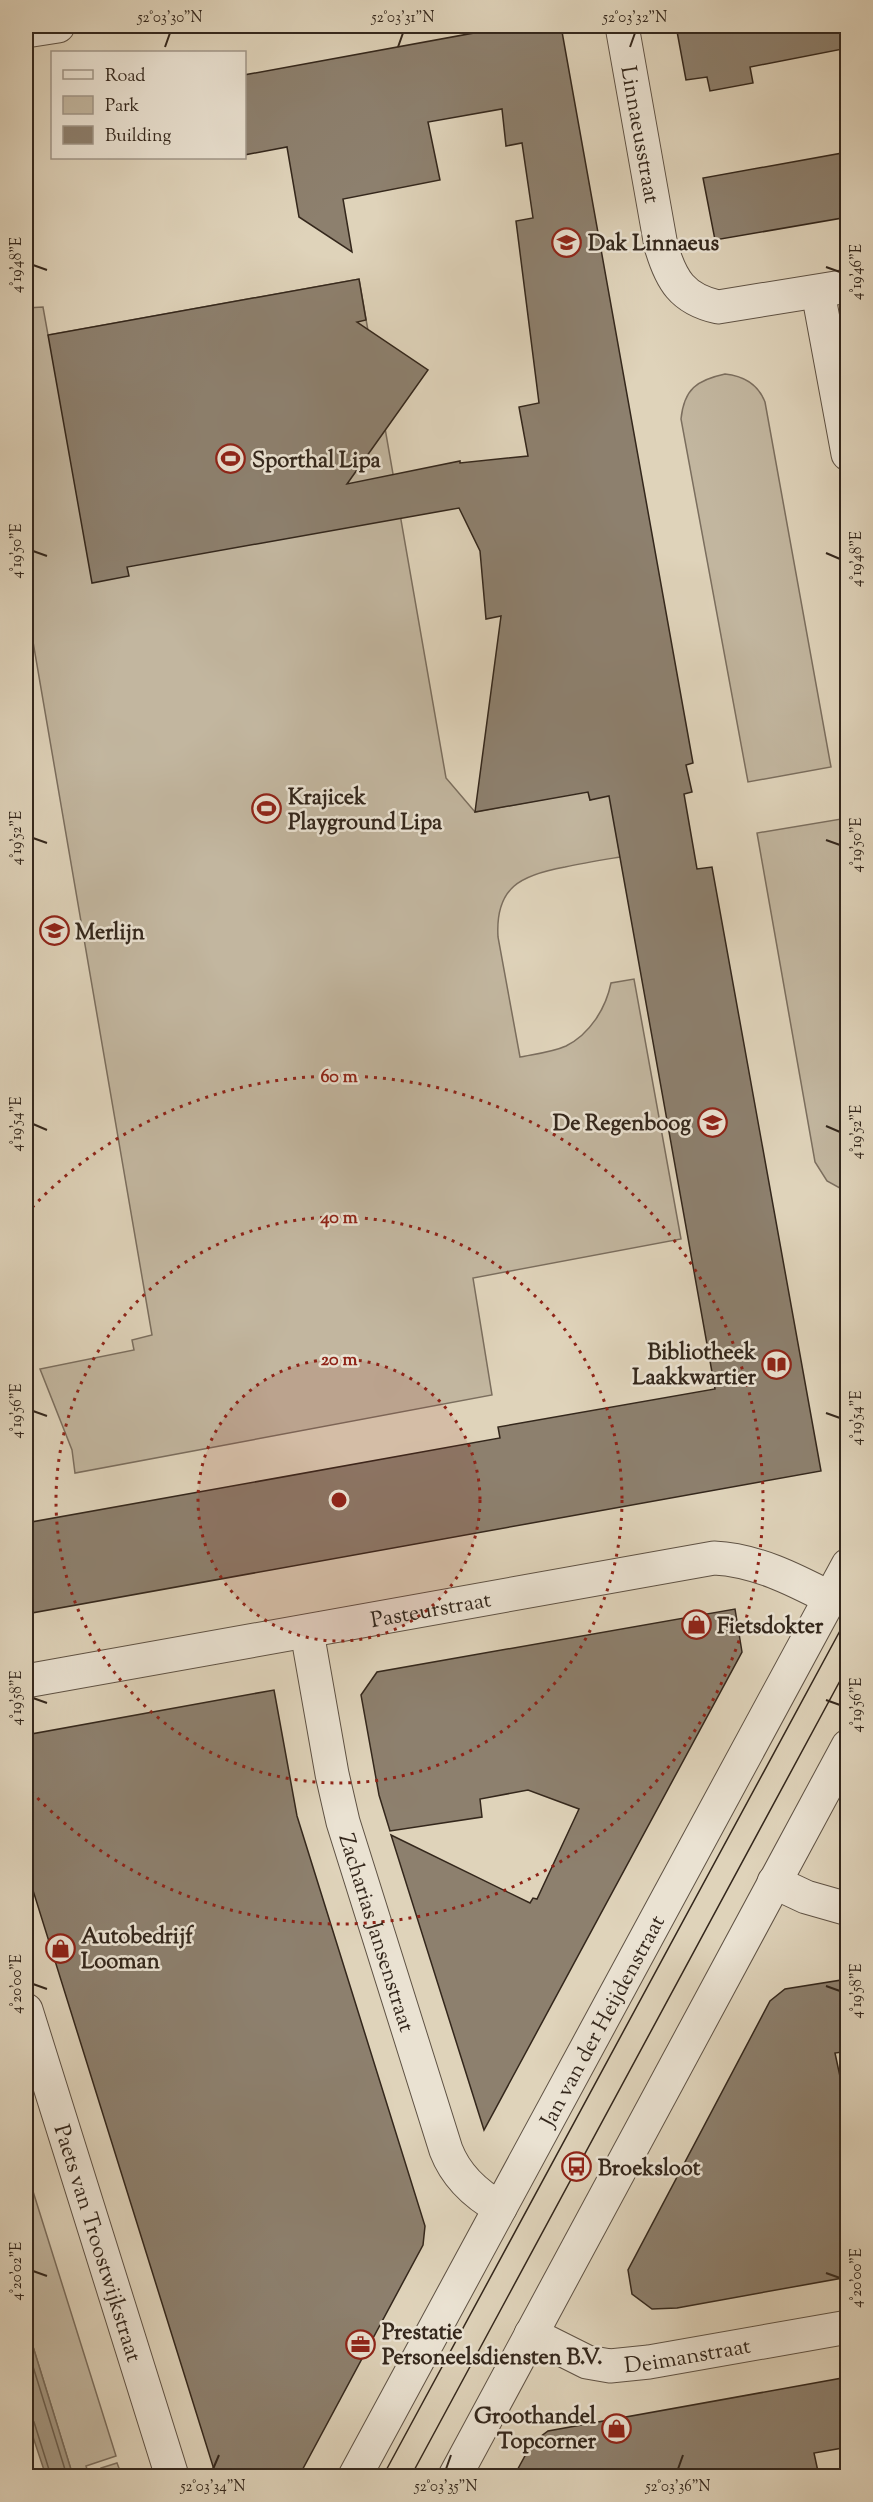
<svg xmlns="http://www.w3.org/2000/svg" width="873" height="2502" viewBox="0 0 873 2502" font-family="'Sorts Mill Goudy',serif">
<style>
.green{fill:#c2b69f;stroke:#7b6e5e;stroke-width:1.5}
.water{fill:#a59984;stroke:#786b5a;stroke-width:1.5}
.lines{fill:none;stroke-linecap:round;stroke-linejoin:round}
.shore{stroke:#6c6050;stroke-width:1.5}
.building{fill:#8d806e;stroke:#34271c;stroke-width:1.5}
.minor-casing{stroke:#5f5244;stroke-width:35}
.tertiary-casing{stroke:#5f5244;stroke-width:35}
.minor{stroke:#eae2d2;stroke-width:33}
.tertiary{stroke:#eae2d2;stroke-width:33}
.tram{stroke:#34271c;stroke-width:1.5}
.ticks{fill:none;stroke:#34271c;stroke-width:2}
.ring{fill:none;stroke:#8f2418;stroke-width:3;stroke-dasharray:3 6}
.labels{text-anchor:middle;stroke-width:5;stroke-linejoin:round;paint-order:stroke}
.street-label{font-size:22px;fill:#34271c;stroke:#eae2d2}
.poi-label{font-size:22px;font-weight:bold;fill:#34271c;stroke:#eae2d2;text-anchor:start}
.centre{fill:#8f2418;stroke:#eae2d2;stroke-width:3}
.ring-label{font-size:18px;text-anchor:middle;font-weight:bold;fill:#8f2418;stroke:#eae2d2;stroke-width:5;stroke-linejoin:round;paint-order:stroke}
.neatline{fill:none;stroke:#34271c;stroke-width:2}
.ticks-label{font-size:15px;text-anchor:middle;fill:#34271c}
</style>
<rect width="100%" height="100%" fill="#dfd3ba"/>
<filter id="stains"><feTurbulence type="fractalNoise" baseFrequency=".00333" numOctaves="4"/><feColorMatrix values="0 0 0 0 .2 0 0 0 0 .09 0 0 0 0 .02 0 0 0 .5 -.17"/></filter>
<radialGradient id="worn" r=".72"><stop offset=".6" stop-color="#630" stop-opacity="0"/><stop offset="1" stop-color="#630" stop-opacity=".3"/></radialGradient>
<g class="green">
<path d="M 359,279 L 446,778 L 475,812 L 588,791 L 590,800 L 611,793 L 620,857 C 602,860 583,863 565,867 C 521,875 495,887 498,937 L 520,1057 C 535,1054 553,1052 566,1046 C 590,1034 606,1008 611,983 L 634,979 L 681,1239 L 473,1278 L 492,1395 L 75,1473 L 72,1450 L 40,1369 L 134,1350 L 132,1340 L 152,1335 L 26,601 L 26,308 L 43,307 L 48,335 Z"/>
<path d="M 725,374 C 744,376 758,384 765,402 L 831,767 L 748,782 L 681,419 C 684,389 697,380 725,374 Z"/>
<polygon points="841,819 848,858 847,1192 827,1181 815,1162 757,833"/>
<polygon points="26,2169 116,2456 86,2466 89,2476 73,2476 26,2324"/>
<polygon points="117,2463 122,2476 108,2476 106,2470 102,2472 101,2468"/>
</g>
<polygon class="water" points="26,2324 73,2476 46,2476 26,2416"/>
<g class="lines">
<g class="shore">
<polyline points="26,2344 67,2476"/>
<polyline points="26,2417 31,2418 34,2422 51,2476"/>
</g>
</g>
<g class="building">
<polygon points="512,26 561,26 693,763 686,765 692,792 684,794 697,869 712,867 821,1471 26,1614 26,1523 500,1438 498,1427 715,1389 609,796 590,800 588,792 475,812 501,616 486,619 480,551 459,508 127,567 129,576 92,583 48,335 359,279 366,320 357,322 428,370 347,484 460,461 460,463 528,456 519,407 539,403 516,221 533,218 522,143 506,146 502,109 428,122 440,180 343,199 352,252 299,217 287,147 244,155 244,75"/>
<polygon points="676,26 848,26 848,48 750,67 753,83 710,91 707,77 686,80"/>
<polygon points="848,152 848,217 715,240 703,178"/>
<polygon points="735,1609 742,1652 484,2130 391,1835 530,1903 533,1898 537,1899 579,1809 528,1790 480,1799 482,1817 390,1831 379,1795 361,1695 377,1672"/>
<polygon points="274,1690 297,1816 425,2226 423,2245 299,2476 216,2476 26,1868 26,1735"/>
<polygon points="848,1979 848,2051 835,2053 848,2114 848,2277 677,2308 652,2309 632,2294 628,2270 770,2001 785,1989"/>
<polygon points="848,2377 848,2447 814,2453 819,2476 514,2476 532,2443 548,2431"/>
</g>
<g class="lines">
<defs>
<g id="minor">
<path id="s1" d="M 622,26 L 661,246 C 671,280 682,299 718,307 L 848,286"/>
<polyline points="26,31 58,26"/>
<polyline points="818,292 848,454"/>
<path id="s2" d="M 307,1632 L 332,1774 L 343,1822 L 446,2150 C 456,2176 477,2195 500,2208"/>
<path id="s3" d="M 26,1681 L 714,1558 C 756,1560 793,1579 830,1598"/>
<polyline points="774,1882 806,1897 848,1909"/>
<path id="s4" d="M 26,2010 L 172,2476"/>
<path id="s5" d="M 531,2334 L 587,2362 L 610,2366 L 649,2362 L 848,2327"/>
</g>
<g id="tertiary">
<path id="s6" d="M 355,2476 L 848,1565"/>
<polyline points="455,2476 848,1746"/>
</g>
</defs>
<use href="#minor" class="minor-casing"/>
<use href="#tertiary" class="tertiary-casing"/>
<use href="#minor" class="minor"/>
<use href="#tertiary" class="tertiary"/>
<g class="tram">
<polyline points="383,2476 848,1616"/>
<polyline points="411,2476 848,1666"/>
</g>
</g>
<path class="ticks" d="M 165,47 L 170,33M 398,47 L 403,33M 630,47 L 635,33M 33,265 L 47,270M 826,267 L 840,272M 33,551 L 47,556M 826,553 L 840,559M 33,838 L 47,843M 826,840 L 840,845M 33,1124 L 47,1130M 826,1126 L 840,1132M 33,1411 L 47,1416M 826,1413 L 840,1418M 33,1698 L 47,1703M 826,1700 L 840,1705M 33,1984 L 47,1989M 826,1986 L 840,1991M 33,2271 L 47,2276M 826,2273 L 840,2278M 213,2469 L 219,2455M 446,2469 L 451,2455M 678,2469 L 683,2455"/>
<circle cx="339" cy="1500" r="141" fill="#8f2418" fill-opacity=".12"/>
<g class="ring">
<circle cx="339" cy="1500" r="141"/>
<circle cx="339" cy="1500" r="283"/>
<path d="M26 1214A424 424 0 1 1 26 1786"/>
</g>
<defs>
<symbol id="school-ring" viewBox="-11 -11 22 22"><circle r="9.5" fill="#eae2d2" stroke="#8f2418" stroke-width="1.5"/><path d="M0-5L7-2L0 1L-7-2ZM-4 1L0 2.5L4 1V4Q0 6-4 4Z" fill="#8f2418"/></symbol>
<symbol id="stadium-ring" viewBox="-11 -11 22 22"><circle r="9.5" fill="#eae2d2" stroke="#8f2418" stroke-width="1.5"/><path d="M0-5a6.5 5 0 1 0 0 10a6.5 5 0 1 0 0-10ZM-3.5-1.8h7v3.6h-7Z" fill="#8f2418"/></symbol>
<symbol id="library-ring" viewBox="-11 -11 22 22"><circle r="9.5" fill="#eae2d2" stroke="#8f2418" stroke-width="1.5"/><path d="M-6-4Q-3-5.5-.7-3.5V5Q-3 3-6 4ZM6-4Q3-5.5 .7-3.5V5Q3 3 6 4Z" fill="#8f2418"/></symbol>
<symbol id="shop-ring" viewBox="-11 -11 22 22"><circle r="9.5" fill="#eae2d2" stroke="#8f2418" stroke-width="1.5"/><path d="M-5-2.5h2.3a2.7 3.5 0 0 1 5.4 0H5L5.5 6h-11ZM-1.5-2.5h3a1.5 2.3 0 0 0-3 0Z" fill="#8f2418"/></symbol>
<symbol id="bus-ring" viewBox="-11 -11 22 22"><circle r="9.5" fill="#eae2d2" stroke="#8f2418" stroke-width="1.5"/><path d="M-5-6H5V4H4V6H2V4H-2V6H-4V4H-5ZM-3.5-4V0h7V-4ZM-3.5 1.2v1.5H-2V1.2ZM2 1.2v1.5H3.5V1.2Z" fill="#8f2418"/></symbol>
<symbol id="office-ring" viewBox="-11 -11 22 22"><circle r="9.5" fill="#eae2d2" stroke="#8f2418" stroke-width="1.5"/><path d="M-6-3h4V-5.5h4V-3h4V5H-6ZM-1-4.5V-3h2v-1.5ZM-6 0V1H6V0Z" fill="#8f2418"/></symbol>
</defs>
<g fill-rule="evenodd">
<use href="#school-ring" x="550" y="226" width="33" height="33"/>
<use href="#stadium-ring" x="214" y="442" width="33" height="33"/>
<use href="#stadium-ring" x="250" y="792" width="33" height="33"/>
<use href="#school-ring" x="38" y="914" width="33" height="33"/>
<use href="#school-ring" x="696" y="1106" width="33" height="33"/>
<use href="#library-ring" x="760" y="1348" width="33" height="33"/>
<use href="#shop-ring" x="680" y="1608" width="33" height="33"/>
<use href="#shop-ring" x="44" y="1932" width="33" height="33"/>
<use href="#bus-ring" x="560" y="2150" width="33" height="33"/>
<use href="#office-ring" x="344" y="2328" width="33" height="33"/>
<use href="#shop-ring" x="600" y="2412" width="33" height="33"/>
</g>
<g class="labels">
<g class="street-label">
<text dy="8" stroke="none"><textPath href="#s1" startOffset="110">Linnaeusstraat</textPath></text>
<text dy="8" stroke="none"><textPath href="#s3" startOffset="411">Pasteurstraat</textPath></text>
<text dy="8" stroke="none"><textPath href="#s2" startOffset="309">Zacharias Jansenstraat</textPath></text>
<text dy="8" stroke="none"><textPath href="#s6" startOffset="518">Jan van der Heijdenstraat</textPath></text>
<text dy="8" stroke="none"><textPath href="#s4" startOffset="244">Paets van Troostwijkstraat</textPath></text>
<text dy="8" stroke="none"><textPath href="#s5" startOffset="164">Deimanstraat</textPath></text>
</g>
<g class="poi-label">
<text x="588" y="250">Dak Linnaeus</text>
<text x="252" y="467">Sporthal Lipa</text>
<text x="288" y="804">Krajicek<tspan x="288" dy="25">Playground Lipa</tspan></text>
<text x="75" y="939">Merlijn</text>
<text x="691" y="1130" text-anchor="end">De Regenboog</text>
<text x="756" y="1359" text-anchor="end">Bibliotheek<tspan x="756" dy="25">Laakkwartier</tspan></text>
<text x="717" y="1633">Fietsdokter</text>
<text x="81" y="1943">Autobedrijf<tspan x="81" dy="25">Looman</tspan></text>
<text x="598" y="2175">Broeksloot</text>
<text x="382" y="2339">Prestatie<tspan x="382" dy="25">Personeelsdiensten B.V.</tspan></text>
<text x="596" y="2423" text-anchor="end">Groothandel<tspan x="596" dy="25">Topcorner</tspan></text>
</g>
</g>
<circle cx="339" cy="1500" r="9" class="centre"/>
<g class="ring-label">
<text x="339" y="1082">60 m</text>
<text x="339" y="1223">40 m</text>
<text x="339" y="1365">20 m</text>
</g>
<rect width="873" height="2502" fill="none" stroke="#dfd3ba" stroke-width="66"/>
<rect x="51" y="51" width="195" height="108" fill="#eae2d2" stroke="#a19789" stroke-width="1.5"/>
<rect x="63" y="70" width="30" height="9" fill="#eae2d2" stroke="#a19789" stroke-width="1.5"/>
<text x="105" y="81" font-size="18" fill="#34271c">Road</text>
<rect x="63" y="96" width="30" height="18" fill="#c2b69f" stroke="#a19789" stroke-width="1.5"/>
<text x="105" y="111" font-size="18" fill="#34271c">Park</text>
<rect x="63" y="126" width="30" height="18" fill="#8d806e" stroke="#a19789" stroke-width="1.5"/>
<text x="105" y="141" font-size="18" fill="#34271c">Building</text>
<rect x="33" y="33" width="807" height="2436" class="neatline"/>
<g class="ticks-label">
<text x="170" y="22">52°03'30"N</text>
<text x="403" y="22">52°03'31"N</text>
<text x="635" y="22">52°03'32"N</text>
<text transform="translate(16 265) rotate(-90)" y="5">4°19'48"E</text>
<text transform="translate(856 272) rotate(-90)" y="5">4°19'46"E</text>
<text transform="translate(16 551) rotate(-90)" y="5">4°19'50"E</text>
<text transform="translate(856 559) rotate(-90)" y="5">4°19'48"E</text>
<text transform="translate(16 838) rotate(-90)" y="5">4°19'52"E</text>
<text transform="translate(856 845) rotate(-90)" y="5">4°19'50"E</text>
<text transform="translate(16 1124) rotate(-90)" y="5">4°19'54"E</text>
<text transform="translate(856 1132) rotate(-90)" y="5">4°19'52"E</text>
<text transform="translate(16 1411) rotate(-90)" y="5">4°19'56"E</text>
<text transform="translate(856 1418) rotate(-90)" y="5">4°19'54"E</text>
<text transform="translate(16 1698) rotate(-90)" y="5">4°19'58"E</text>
<text transform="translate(856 1705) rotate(-90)" y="5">4°19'56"E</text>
<text transform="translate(16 1984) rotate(-90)" y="5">4°20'00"E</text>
<text transform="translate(856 1991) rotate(-90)" y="5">4°19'58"E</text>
<text transform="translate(16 2271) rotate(-90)" y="5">4°20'02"E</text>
<text transform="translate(856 2278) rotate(-90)" y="5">4°20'00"E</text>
<text x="213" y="2491">52°03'34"N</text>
<text x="446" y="2491">52°03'35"N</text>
<text x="678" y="2491">52°03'36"N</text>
</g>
<rect width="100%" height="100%" filter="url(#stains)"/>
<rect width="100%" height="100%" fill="url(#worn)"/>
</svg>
